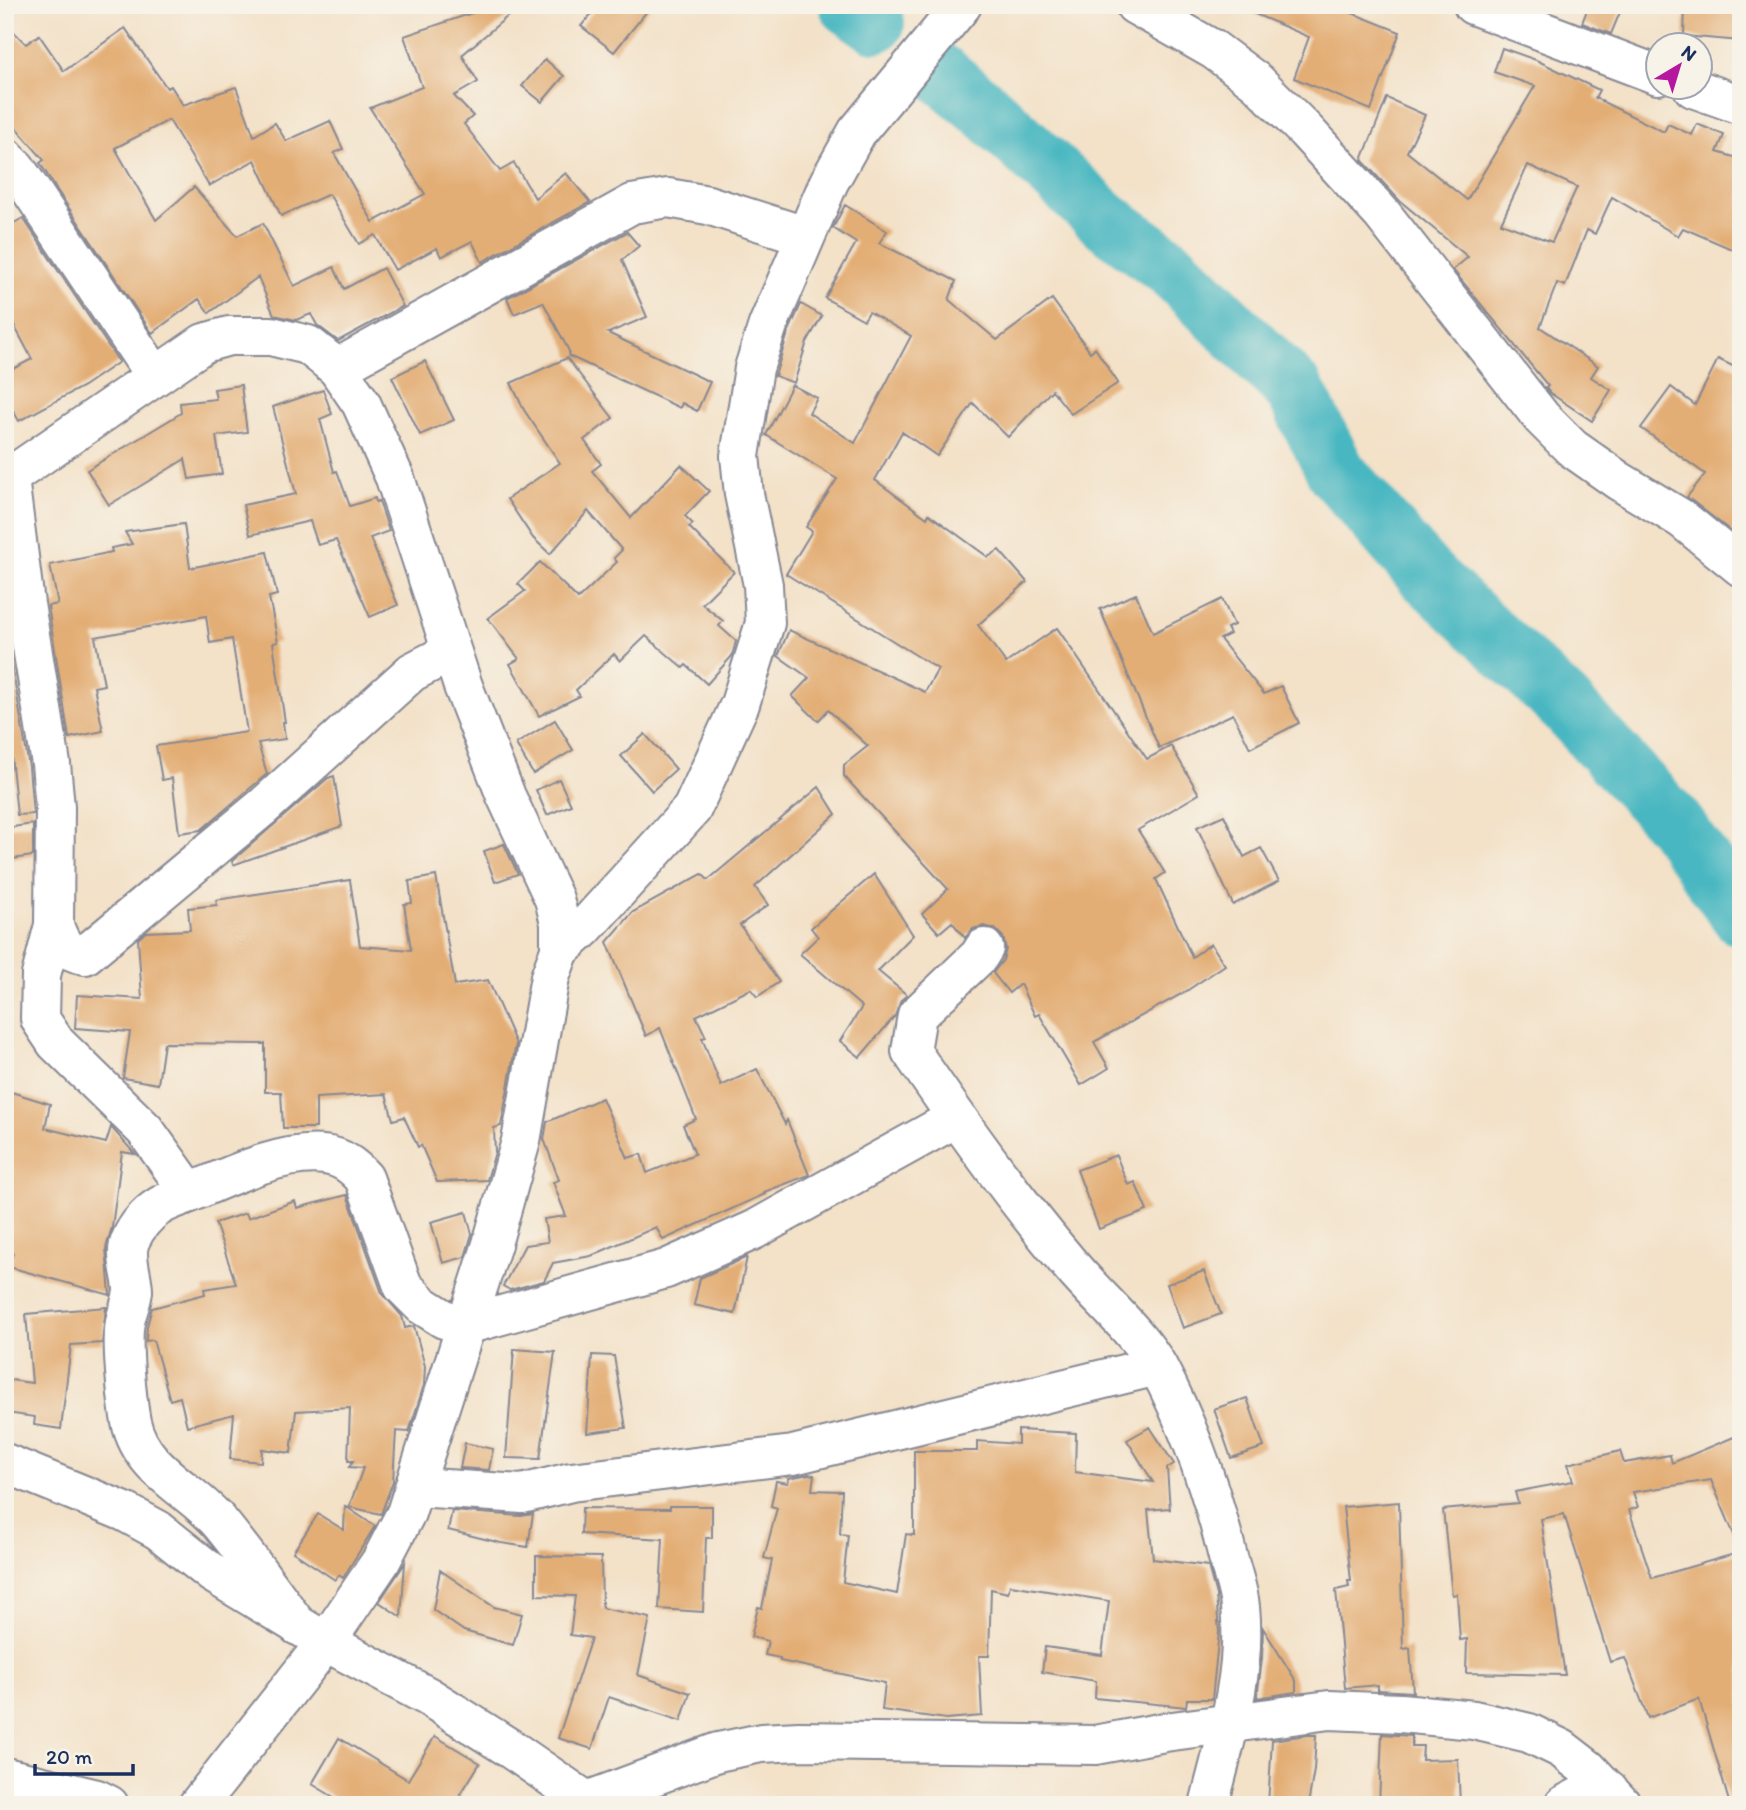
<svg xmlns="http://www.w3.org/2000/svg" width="1746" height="1810" viewBox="0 0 1746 1810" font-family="Itim,sans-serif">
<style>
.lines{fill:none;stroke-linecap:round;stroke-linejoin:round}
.river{stroke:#48b7c1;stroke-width:60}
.building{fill:#e3ae76;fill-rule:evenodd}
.minor-casing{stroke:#878893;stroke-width:42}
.minor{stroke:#fff;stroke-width:38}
</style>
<rect width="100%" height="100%" fill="#f7f3e8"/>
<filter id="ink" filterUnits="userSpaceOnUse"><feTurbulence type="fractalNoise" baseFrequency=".0143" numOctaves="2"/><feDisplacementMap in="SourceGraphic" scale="14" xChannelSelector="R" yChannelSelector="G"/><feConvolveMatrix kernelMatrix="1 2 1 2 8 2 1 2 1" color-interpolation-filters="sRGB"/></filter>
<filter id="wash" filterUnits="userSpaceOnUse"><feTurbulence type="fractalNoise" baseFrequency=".00686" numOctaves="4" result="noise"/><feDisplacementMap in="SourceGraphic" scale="28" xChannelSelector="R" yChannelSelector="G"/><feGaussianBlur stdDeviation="1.57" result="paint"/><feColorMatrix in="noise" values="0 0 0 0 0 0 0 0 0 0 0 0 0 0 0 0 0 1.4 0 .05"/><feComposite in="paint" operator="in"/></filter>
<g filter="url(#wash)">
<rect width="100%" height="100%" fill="#f3e1c8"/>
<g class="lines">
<g class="river">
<polyline points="849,5 875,23"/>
<polyline points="940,73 988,112 1105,220 1172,269 1294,389 1337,473 1426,575 1565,705 1674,823 1741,916"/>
</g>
</g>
<g id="blocks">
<g class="building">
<polygon points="496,5 521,5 462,55 478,82 454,96 473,116 464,124 500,171 514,163 535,198 566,173 590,202 482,262 472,241 441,257 437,248 395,270 375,235 359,244 329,194 281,216 255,160 209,186 169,120 115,148 156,220 194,187 237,236 263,223 294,286 334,267 344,289 383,268 403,306 338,341 317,325 311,314 296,320 274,315 258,277 209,313 199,299 152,333 55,187 40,163 44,160 5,115 5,23 26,44 39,35 64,71 125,28 167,88 171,86 183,105 236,87 254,136 275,123 286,141 330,121 343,149 334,153 373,222 425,194 370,108 422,87 404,36"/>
<polygon points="599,5 652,5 614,52 581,26"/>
<polygon points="1234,5 1332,5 1400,32 1371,110 1294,78 1309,37"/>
<polygon points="1589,5 1623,5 1611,34 1582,23"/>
<polygon points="1685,5 1741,5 1741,41 1684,36"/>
<path d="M 1502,48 L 1536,60 L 1599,90 L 1595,98 L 1664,132 L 1668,124 L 1692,135 L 1697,124 L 1724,135 L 1717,152 L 1741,159 L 1741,253 L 1683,228 L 1678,236 L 1612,197 L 1595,234 L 1587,230 L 1565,286 L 1557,283 L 1540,327 L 1598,366 L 1591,377 L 1611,390 L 1592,421 L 1550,393 L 1546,388 L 1548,386 L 1453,270 L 1468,257 L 1400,201 L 1362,160 L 1387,98 L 1425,115 L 1407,152 L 1467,200 L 1535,86 L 1494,72 ZM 1528,165 L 1577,187 L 1552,242 L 1501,223 Z"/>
<polygon points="545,59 564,76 542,102 522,86"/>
<polygon points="845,205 887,231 879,243 956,281 949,300 997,340 1052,299 1090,352 1095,348 1118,383 1071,414 1052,390 1008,437 973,403 937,456 902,432 875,480 927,518 929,514 988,557 999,550 1027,582 978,625 1006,663 1057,628 1147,759 1171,746 1199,794 1138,830 1165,873 1156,879 1192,957 1211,944 1225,965 1185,992 1094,1042 1109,1068 1081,1085 1039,1014 1035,1016 1020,984 1009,993 993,973 1003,960 1006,949 1003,937 995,929 984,926 973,929 965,938 952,922 939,933 922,914 948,889 844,776 844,765 868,746 828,710 818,721 792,696 809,678 778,656 789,630 925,692 938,669 786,574 812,531 806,527 837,479 766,435 792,385 817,398 809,413 855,443 911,336 869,312 864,320 825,298 856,243 833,228"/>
<polygon points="23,218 119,362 84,386 19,421 5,396 5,373 32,359 5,308 5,228"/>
<polygon points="627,232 639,246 622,260 647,317 608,333 710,382 697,411 682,403 680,408 569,356 569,351 543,302 514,314 507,298"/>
<polygon points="801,304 822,316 807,342 794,383 775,376 788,333"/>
<polygon points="567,358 613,418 584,440 601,464 592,471 631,518 681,465 709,491 685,516 693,524 689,527 734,572 702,604 723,621 719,626 736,641 732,656 707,684 686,665 683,668 646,636 620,661 614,654 576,690 580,696 539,716 510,664 519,659 488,618 525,591 518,584 540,562 578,599 617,562 614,558 622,550 588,511 550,554 533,538 507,499 560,463 524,410 511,383"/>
<polygon points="1718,359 1741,370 1741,539 1687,497 1705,474 1641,428 1671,387 1695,405"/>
<polygon points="425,361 454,420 420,435 392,377"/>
<polygon points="241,385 247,432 216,436 222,474 189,479 185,459 109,505 87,470 181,413 180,403 216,399 214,389"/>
<polygon points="323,390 332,414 320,419 334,472 337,471 350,506 375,498 376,502 379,501 389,531 370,538 398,605 370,617 336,540 318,545 310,521 250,535 243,505 296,494 273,407"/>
<polygon points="184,524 190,568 267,552 277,595 269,597 278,642 273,643 285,722 283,722 285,739 258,743 267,774 201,830 179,833 172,778 162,780 156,746 247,732 232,639 210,643 206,616 95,637 104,685 94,687 103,731 69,738 48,606 58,604 50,565 112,552 111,548 132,544 125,532"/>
<polygon points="1136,594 1153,633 1222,599 1234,625 1227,628 1230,634 1220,639 1264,694 1281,686 1299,723 1250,748 1233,714 1159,748 1100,609"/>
<polygon points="5,624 29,767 33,814 17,815 11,755 5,756"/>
<polygon points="555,720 573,750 533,774 516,744"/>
<polygon points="645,734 676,769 652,791 621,756"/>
<polygon points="334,776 342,826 233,865 232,861 328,778"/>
<polygon points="559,779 571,805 547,815 536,790"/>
<polygon points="819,787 836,814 755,887 768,905 740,925 779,982 757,997 751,989 696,1016 706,1037 702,1038 721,1086 757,1069 785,1124 787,1120 809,1175 764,1192 765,1194 663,1240 656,1227 591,1256 553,1263 544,1281 510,1290 503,1286 525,1245 548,1242 544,1219 566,1216 553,1182 559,1180 544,1139 547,1122 602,1098 628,1158 641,1154 647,1173 695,1154 683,1125 696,1119 660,1028 646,1036 607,942 633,912 702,874 708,880"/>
<polygon points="1224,815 1244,857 1261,848 1279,881 1233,905 1197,827"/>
<polygon points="33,824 33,856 5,860 5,828"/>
<polygon points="504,844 518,874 495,882 484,851"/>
<polygon points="874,874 913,935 878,971 907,995 901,1000 895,1016 860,1057 840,1041 862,1007 800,954 818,937 811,928"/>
<polygon points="436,876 455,985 488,980 516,1044 501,1126 494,1128 495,1152 487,1180 437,1182 421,1145 418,1147 404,1117 393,1120 386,1094 316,1098 316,1128 283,1128 281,1092 265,1092 265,1044 164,1043 158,1084 123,1078 130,1032 75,1028 77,995 142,999 138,939 146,932 190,930 188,908 217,905 216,900 350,880 360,946 411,950 404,904 412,903 409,881"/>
<polygon points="5,1090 50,1104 45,1128 106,1143 111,1127 135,1154 122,1152 112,1227 106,1248 110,1295 9,1267 13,1253 5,1250"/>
<polygon points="1116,1155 1128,1185 1135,1182 1147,1211 1099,1229 1077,1170"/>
<polygon points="347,1195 382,1293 402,1316 405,1328 414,1326 425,1366 424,1385 409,1432 396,1431 393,1481 381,1514 349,1507 363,1468 349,1467 353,1461 348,1461 350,1408 296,1411 291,1453 262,1449 261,1462 230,1459 234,1414 187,1426 180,1397 170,1400 153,1340 146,1341 147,1326 152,1308 205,1294 204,1289 236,1284 215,1223 246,1213 248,1218 295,1201 297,1208"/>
<polygon points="466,1212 472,1234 465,1257 443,1263 431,1222"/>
<polygon points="747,1257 735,1314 694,1305 700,1278"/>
<polygon points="1204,1271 1221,1314 1183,1328 1167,1284"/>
<polygon points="106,1307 102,1343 71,1345 61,1429 34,1425 35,1417 6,1413 10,1380 32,1383 26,1314"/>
<polygon points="514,1349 555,1352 540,1459 506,1458"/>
<polygon points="592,1355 614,1356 626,1428 587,1433"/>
<polygon points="1247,1398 1264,1447 1231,1458 1214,1409"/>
<polygon points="1150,1427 1174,1464 1167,1468 1170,1510 1169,1508 1148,1510 1153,1559 1208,1566 1216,1595 1219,1632 1212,1699 1187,1699 1186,1707 1095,1698 1096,1681 1042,1672 1045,1647 1102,1655 1109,1601 1010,1585 1008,1593 991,1589 989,1656 979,1656 982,1716 946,1719 882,1710 885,1683 780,1661 780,1658 765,1655 768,1641 751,1637 758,1607 762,1608 772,1560 764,1558 777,1508 771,1506 776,1481 788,1483 789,1478 809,1474 814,1475 812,1490 842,1491 840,1534 848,1535 843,1582 897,1594 906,1534 914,1535 914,1451 977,1451 977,1441 1018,1444 1018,1430 1076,1433 1075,1472 1153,1482 1127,1440"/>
<polygon points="1741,1434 1741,1551 1711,1480 1633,1492 1638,1507 1629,1510 1652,1578 1741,1552 1741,1805 1730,1805 1699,1699 1648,1718 1625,1658 1610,1662 1564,1514 1541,1519 1565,1675 1466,1673 1467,1639 1460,1640 1457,1594 1452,1595 1443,1510 1518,1503 1515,1492 1573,1481 1568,1464 1620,1451 1624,1463 1670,1455 1672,1463"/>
<polygon points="465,1443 493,1449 489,1470 460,1468"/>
<polygon points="1399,1502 1403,1649 1410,1648 1413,1692 1378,1690 1378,1685 1345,1688 1336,1590 1349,1587 1348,1581 1351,1581 1343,1507"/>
<polygon points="345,1506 375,1526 343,1578 339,1575 335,1580 293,1552 318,1514 344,1530"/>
<polygon points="670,1506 712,1506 712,1538 706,1538 703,1612 659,1609 663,1539 581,1534 582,1508 670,1509"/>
<polygon points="452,1511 521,1516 533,1514 528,1547 501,1543 448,1530"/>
<polygon points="536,1556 601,1557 602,1608 650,1618 638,1675 690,1693 681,1721 609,1697 592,1749 558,1738 591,1638 570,1635 575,1596 536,1595"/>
<polygon points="405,1563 401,1617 379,1602"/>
<polygon points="440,1570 494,1607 522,1614 513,1645 464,1631 433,1610"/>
<polygon points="1263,1628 1296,1681 1296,1692 1257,1698 1262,1659"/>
<polygon points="1382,1734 1412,1736 1412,1746 1423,1746 1422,1760 1458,1759 1460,1805 1379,1805"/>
<polygon points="1307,1735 1316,1735 1314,1770 1308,1805 1268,1805 1272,1740"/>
<polygon points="435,1736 480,1763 454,1805 347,1805 312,1784 339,1738 408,1780"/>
</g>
</g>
</g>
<g filter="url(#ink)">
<use href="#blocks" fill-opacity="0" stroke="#878893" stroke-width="2"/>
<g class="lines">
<defs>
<g id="minor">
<polyline points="1135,5 1214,50 1257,82 1306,131 1382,214 1542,418 1572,448 1619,481 1682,519 1741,567"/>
<polyline points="1473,5 1658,75"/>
<polyline points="1693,88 1741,105"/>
<polyline points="5,157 16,168 155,376"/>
<polyline points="337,368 632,204 668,198 708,205 805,236"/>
<polyline points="9,478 25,604 51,764 55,807 54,925 41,975 40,1019 56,1043 145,1130 190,1193"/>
<polyline points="5,480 204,343 229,336 271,336 308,345 337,368 361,403 395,478 463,686 506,796 554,899 560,923 560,950"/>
<path d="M 54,925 C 60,943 65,952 85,955 L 264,806 L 412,672 L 451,652"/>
<path d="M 984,948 L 979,956 L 917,1015 L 911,1051 C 961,1125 1014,1199 1072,1267 C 1098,1298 1139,1333 1158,1367 C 1190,1427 1213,1495 1229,1561 C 1233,1576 1239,1592 1240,1607 C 1247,1673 1225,1741 1209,1805"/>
<polyline points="5,1463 125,1512 158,1530 212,1573 326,1642 429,1697 508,1747 592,1805"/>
<polyline points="416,1487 522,1494 571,1482 793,1455 1157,1366"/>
<path d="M 298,1626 C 273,1592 248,1557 221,1524 C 192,1489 142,1472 131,1422 C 127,1401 121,1342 125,1322 C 127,1311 132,1302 133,1291 C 133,1275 123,1254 131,1239 C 136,1227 147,1214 158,1207 C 168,1200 182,1197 192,1192 C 229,1176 284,1150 324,1155 C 342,1157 353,1166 364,1178 L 403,1286 L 422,1305 L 444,1319 L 466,1325 L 666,1269 L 754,1230 L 956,1118"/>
<polyline points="5,1777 97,1799 109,1805"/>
<polyline points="587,1801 718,1752 761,1743 799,1741 1095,1745 1165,1732 1329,1710 1401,1713 1474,1720 1529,1733 1562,1749 1588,1769 1622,1805"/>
<polyline points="198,1805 326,1642 381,1561 406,1513 492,1244 521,1141 550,977 560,950 584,928 692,809 740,704 765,623 763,585 744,494 740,456 754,368 768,325 829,182 857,132 962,5"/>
<polyline points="1564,1805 1579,1797 1609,1790"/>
</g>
</defs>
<use href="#minor" class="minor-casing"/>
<use href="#minor" class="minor"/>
</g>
</g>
<rect width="1746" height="1810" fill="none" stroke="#f7f3e8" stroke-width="28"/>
<g transform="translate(1679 66) rotate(38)"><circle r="33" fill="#f7f3e8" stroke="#9fa5b1" stroke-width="2"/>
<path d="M0-5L12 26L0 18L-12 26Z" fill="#b5179e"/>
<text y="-10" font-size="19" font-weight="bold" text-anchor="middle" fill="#1b2f5e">N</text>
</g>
<path d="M35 1764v10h98v-10" fill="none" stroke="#1b2f5e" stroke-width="3.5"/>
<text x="46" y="1764" font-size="21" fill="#1b2f5e" stroke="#f7f3e8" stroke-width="5" paint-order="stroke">20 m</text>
</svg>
